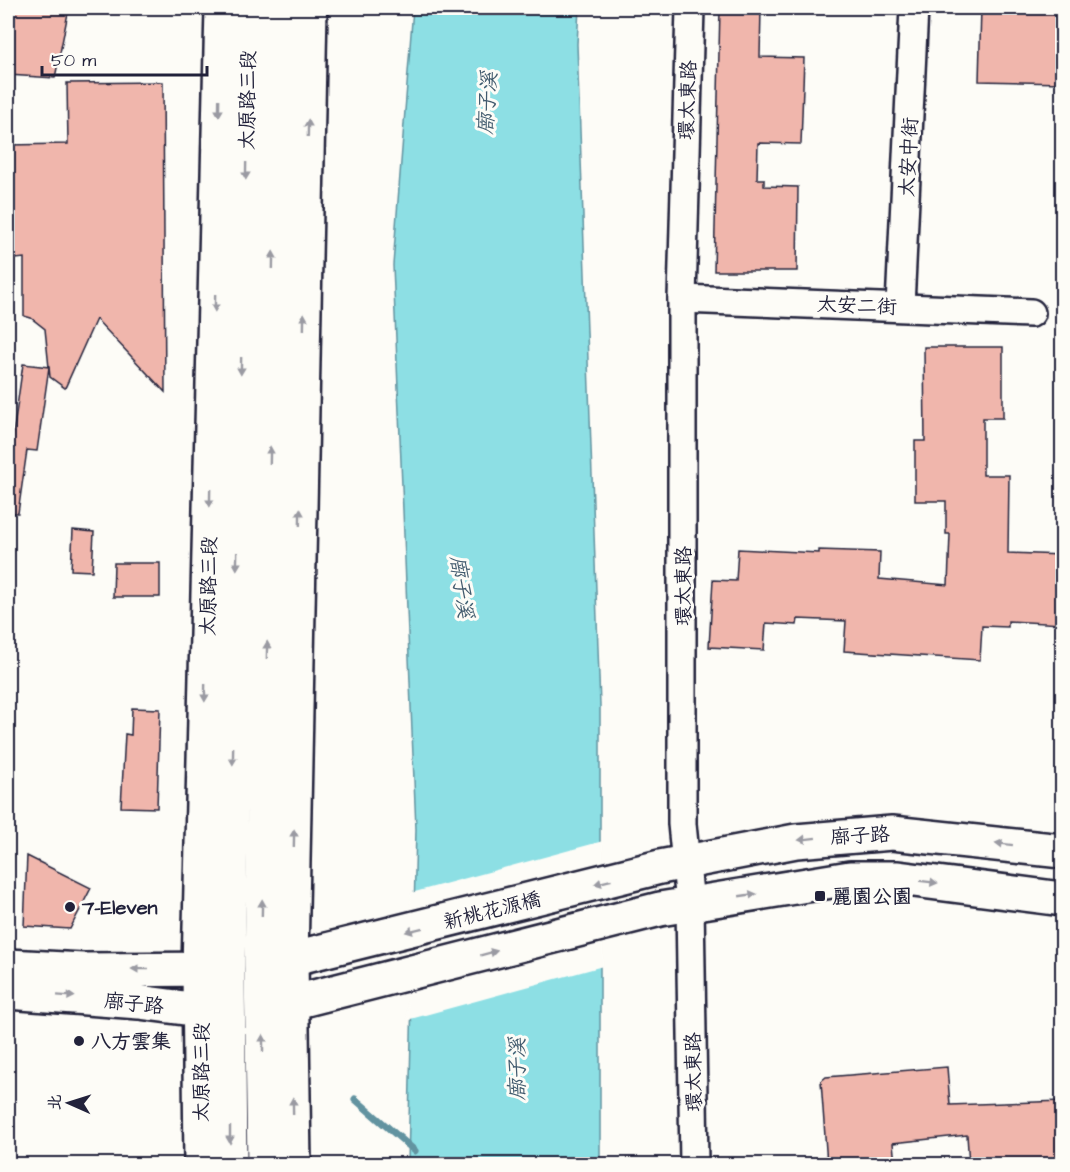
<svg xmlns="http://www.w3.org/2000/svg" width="1070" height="1172" viewBox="0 0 1070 1172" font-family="'Architects Daughter','LXGW WenKai TC',sans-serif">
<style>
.water{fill:#8ddfe4;stroke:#6293a0;stroke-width:1.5}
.pier{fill:#fdfcf7}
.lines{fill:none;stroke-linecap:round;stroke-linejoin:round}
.stream{stroke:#6293a0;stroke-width:7}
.building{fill:#f0b6ac;stroke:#22223b;stroke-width:1.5}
.street-casing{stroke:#22223b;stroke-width:32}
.secondary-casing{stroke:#22223b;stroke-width:38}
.street{stroke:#fdfcf7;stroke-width:27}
.secondary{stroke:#fdfcf7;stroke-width:33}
.oneway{fill:#9a9aa2}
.poi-dot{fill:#22223b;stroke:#fdfcf7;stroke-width:2}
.labels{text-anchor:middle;stroke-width:6;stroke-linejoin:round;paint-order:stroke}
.street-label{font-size:20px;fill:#22223b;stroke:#fdfcf7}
.poi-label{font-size:20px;font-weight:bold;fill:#22223b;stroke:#fdfcf7;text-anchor:start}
.water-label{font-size:21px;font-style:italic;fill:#425b6e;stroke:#fdfcf7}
</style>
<rect width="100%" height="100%" fill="#fdfcf7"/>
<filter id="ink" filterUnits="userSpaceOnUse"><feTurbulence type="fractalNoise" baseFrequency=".0167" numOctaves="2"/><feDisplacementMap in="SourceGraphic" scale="12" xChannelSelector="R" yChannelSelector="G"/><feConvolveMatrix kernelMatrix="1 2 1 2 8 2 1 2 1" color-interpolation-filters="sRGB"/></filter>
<g filter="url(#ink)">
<polygon class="water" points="413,8 579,8 577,44 600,706 600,1164 408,1164 416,829 393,265"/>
<polygon class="pier" points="603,841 603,966 407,1020 411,893"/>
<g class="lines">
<polyline class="stream" points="355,1099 415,1151"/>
</g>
<g class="building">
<polygon points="8,8 69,8 55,78 8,75"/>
<polygon points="720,8 761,8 760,57 804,58 801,144 758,143 757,179 764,179 764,186 798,187 797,271 714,271"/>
<polygon points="981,8 1062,8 1062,83 979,81"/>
<polygon points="163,82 165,392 96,319 65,388 50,377 45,329 31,318 24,316 24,258 16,259 8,250 8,145 68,144 67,83"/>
<polygon points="924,347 1003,347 1003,418 983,418 983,475 1009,475 1008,553 1062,555 1062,624 1008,621 1008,627 982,626 980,660 844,651 846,621 798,619 797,625 766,623 764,650 709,647 713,580 736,581 738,549 819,553 819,550 880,552 879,579 948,585 950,534 946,534 946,501 915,501 915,441 925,441"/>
<polygon points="23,364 49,367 37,451 27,450 18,513 8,513 8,471"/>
<polygon points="73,530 94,532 92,571 71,570"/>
<polygon points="114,563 160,563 160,597 113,597"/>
<polygon points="132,708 160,709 157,808 121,807 125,734 131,735"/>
<polygon points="27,856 91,888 70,929 24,926"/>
<polygon points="947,1067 950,1105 1062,1101 1062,1164 969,1164 967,1135 893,1143 895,1164 827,1164 821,1081 826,1077"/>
</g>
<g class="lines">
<defs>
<g id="street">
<polyline points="690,8 682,299 682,824 690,904 694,1164"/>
<polyline points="682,299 1031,313"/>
<polyline points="900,306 914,8"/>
</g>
<g id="secondary">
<polyline points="270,964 660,867 796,841 892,833 1062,851"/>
<polyline points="8,966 83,970 222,969"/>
<polyline points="8,992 139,1002 222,1013"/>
<polyline points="271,1008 660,909 850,878 898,878 1062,899"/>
<polyline points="201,1164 199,969 222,8"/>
<polyline points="230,1164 228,969 249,8"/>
<polyline points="264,1164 261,966 278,8"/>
<polyline points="294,1164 291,960 310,8"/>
</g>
</defs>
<use href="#street" class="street-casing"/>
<use href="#secondary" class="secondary-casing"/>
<use href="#street" class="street"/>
<use href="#secondary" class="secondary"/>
</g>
<defs><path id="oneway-solid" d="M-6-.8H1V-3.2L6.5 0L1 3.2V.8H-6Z" transform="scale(1.5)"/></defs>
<g class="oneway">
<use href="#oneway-solid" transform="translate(219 108) rotate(91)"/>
<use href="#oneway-solid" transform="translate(308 128) rotate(-89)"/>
<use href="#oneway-solid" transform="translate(246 171) rotate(91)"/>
<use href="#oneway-solid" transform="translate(273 260) rotate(-89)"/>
<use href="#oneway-solid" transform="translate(215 303) rotate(91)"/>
<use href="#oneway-solid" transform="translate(304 322) rotate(-89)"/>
<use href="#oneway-solid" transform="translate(241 366) rotate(91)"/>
<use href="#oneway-solid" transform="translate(270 455) rotate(-89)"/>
<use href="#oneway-solid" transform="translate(210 498) rotate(91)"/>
<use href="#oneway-solid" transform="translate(300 517) rotate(-89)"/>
<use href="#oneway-solid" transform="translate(237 561) rotate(91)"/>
<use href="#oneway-solid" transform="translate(267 650) rotate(-89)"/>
<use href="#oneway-solid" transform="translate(205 693) rotate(91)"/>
<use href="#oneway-solid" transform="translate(233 756) rotate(91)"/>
<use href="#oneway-solid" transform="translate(294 838) rotate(-89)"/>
<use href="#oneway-solid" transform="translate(807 839) rotate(173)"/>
<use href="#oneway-solid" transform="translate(1004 844) rotate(-173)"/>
<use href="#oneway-solid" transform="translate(603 882) rotate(166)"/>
<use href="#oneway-solid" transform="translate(929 882) rotate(7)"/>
<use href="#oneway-solid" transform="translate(748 895) rotate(-8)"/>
<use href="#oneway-solid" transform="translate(262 908) rotate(-89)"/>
<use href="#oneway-solid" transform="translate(414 930) rotate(166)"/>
<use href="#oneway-solid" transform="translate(489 953) rotate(-15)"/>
<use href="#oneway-solid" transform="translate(140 969) rotate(180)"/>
<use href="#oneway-solid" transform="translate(66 996) rotate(4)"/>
<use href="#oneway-solid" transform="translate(263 1043) rotate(-90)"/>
<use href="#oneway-solid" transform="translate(293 1106) rotate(-91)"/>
<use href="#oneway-solid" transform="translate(230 1135) rotate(90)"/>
</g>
</g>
<g class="poi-dot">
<rect x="814" y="890" width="12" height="12" rx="3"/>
<circle cx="70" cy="907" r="6"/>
<circle cx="79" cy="1041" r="6"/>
</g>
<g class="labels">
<g class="street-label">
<text transform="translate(247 100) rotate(-89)" y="7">太原路三段</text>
<text transform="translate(687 100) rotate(-88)" y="7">環太東路</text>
<text transform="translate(908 157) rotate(-87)" y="7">太安中街</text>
<text transform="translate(857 305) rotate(2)" y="7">太安二街</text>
<text transform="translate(208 586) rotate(-89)" y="7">太原路三段</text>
<text transform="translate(683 586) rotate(-90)" y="7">環太東路</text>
<text transform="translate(860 835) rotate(-3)" y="7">廍子路</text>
<text transform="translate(492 910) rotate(-14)" y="7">新桃花源橋</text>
<text transform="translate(134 1003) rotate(6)" y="7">廍子路</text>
<text transform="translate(201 1072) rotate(-90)" y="7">太原路三段</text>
<text transform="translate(693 1072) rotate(-91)" y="7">環太東路</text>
</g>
<g class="poi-label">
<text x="832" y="903">麗園公園</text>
<text x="82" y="914">7-Eleven</text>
<text x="91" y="1048">八方雲集</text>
</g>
<g class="water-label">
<text transform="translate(487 103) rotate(-86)" y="7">廍子溪</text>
<text transform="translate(462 587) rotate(82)" y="7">廍子溪</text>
<text transform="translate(517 1069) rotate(-90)" y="7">廍子溪</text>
</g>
</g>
<rect width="1070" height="1172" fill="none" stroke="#fdfcf7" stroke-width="30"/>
<rect x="15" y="15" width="1040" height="1142" fill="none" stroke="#22223b" stroke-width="2" filter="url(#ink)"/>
<g transform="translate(69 1103) rotate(273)" stroke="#fdfcf7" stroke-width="4.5" paint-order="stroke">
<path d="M0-4.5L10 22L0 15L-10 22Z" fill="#22223b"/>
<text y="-9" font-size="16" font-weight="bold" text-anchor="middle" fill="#22223b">北</text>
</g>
<path d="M42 66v9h165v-9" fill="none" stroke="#22223b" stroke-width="3"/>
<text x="51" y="66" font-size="18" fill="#22223b" stroke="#fdfcf7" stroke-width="4.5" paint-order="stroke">50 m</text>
</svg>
